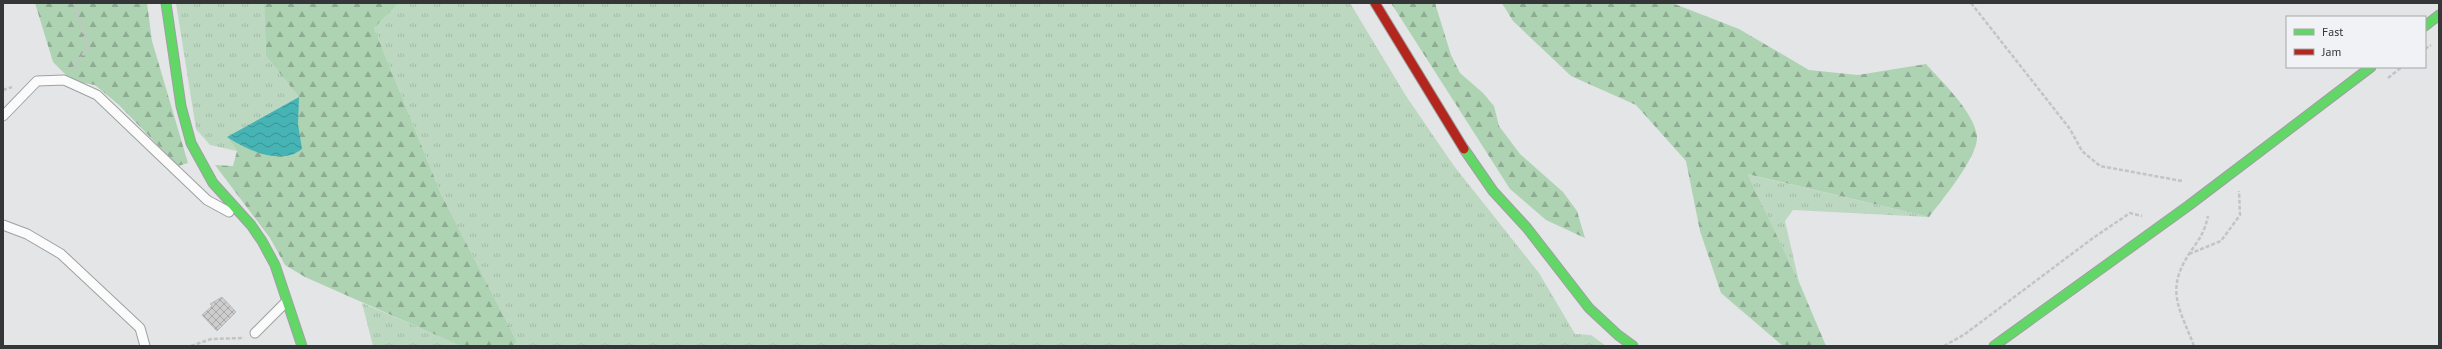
<svg xmlns="http://www.w3.org/2000/svg" width="2442" height="349" viewBox="0 0 2442 349" font-family="'PT Sans',sans-serif">
<style>
.grass{fill:url(#grass-tufts)}
.forest{fill:url(#forest-firs)}
.water{fill:url(#water-waves)}
.building{fill:url(#building-cross-hatch);stroke:#b9baba}
.lines{fill:none;stroke-linecap:round;stroke-linejoin:round}
.lane-casing{stroke:#9fa0a1;stroke-width:11}
.fast-casing{stroke:#9fa0a1;stroke-width:11}
.jam-casing{stroke:#9fa0a1;stroke-width:11}
.path{stroke:#c3c4c5;stroke-width:2.5;stroke-dasharray:4 2;stroke-linecap:butt}
.lane{stroke:#fbfbfb;stroke-width:9}
.fast{stroke:#63d668;stroke-width:9}
.jam{stroke:#b3261e;stroke-width:9}
</style>
<defs>
<pattern id="grass-tufts" width="24" height="20" patternUnits="userSpaceOnUse"><rect width="24" height="20" fill="#bcd8c1"/><path d="M3 7l-1-3M5 7V3M7 7l1-3M15 17l-1-3M17 17v-4M19 17l1-3" fill="none" stroke="#a2baa6"/></pattern>
<pattern id="forest-firs" width="22" height="20" patternUnits="userSpaceOnUse"><rect width="22" height="20" fill="#aed3b3"/><path d="M5 1l3.5 6h-7zM16 11l3.5 6h-7z" fill="#8eac92"/></pattern>
<pattern id="water-waves" width="16" height="10" patternUnits="userSpaceOnUse"><rect width="16" height="10" fill="#46b4b5"/><path d="M0 5q4-4 8 0t8 0" fill="none" stroke="#3b9394"/></pattern>
<pattern id="building-cross-hatch" width="8" height="8" patternUnits="userSpaceOnUse"><rect width="8" height="8" fill="#cdcdcd"/><path d="M0 0l8 8M0 8l8-8" fill="none" stroke="#a7a7a7"/></pattern>
</defs>
<rect width="100%" height="100%" fill="#e3e5e7"/>
<g class="grass">
<polygon points="176,3 264,3 266,56 299,97 227,137 237,151 210,145 196,129"/>
<polygon points="399,3 1350,3 1406,96 1454,166 1539,273 1575,334 1591,335 1606,346 513,346 517,342 441,194 374,28"/>
<polygon points="1746,174 1929,217 1793,210 1785,221 1799,282"/>
<polygon points="362,303 455,343 461,346 373,346"/>
</g>
<g class="forest">
<polygon points="35,3 147,3 152,41 188,163 178,166 119,105 95,85 72,81 53,62"/>
<polygon points="264,3 399,3 374,28 441,194 517,342 513,346 461,346 305,277 285,265 270,238 215,165 233,166 237,151 227,137 299,97 266,56"/>
<polygon points="1391,3 1435,3 1451,55 1460,73 1483,93 1494,106 1499,126 1520,154 1563,192 1577,211 1585,238 1546,220 1510,189"/>
<path d="M 1502,3 L 1672,3 L 1739,29 L 1809,70 L 1858,75 L 1926,64 C 1942,82 1974,112 1977,136 C 1979,156 1942,200 1929,217 L 1747,174 L 1799,282 L 1826,346 L 1783,346 L 1721,293 L 1700,231 L 1686,161 L 1636,105 L 1571,76 L 1513,21 Z"/>
</g>
<path class="water" d="M 299,97 L 298,124 L 302,149 C 281,166 247,150 227,137 Z"/>
<polygon class="building" points="222,297 236,312 217,331 202,315 212,306 210,304"/>
<g class="lines">
<defs>
<g id="lane">
<polyline points="3,116 37,81 64,80 97,95 207,200 229,212"/>
<polyline points="3,225 27,234 61,254 140,328 145,346"/>
<polyline points="255,333 286,302"/>
</g>
<g id="fast">
<polyline points="166,3 181,106 191,143 213,183 251,225 262,241 275,265 302,346"/>
<polyline points="2425,26 2439,15"/>
<polyline points="1464,149 1493,191 1527,228 1589,308 1618,335 1633,346"/>
<polyline points="1994,346 2188,206 2371,67"/>
</g>
<polyline id="jam" points="1375,3 1464,149"/>
</defs>
<use href="#lane" class="lane-casing"/>
<use href="#fast" class="fast-casing"/>
<use href="#jam" class="jam-casing"/>
<g class="path">
<polyline points="1971,3 2070,129 2082,151 2100,166 2182,181"/>
<polyline points="2425,49 2431,45"/>
<polyline points="72,70 88,47 74,3"/>
<polyline points="2388,78 2402,67"/>
<polyline points="3,90 12,87"/>
<polyline points="2189,254 2221,241 2240,215 2239,191"/>
<polyline points="191,346 211,339 244,338"/>
<polyline points="1944,346 1965,334 2093,238 2130,213 2142,216"/>
<path d="M 2194,346 C 2180,309 2165,291 2189,254 C 2199,239 2204,234 2208,216"/>
</g>
<use href="#lane" class="lane"/>
<use href="#fast" class="fast"/>
<use href="#jam" class="jam"/>
</g>
<rect width="2442" height="349" fill="none" stroke="#343637" stroke-width="8"/>
<rect x="2286" y="16" width="140" height="52" fill="#f0f2f5" stroke="#a5a7a9"/>
<rect x="2294" y="29" width="20" height="6" fill="#63d668" stroke="#a5a7a9"/>
<text x="2322" y="36" font-size="12" fill="#343637">Fast</text>
<rect x="2294" y="49" width="20" height="6" fill="#b3261e" stroke="#a5a7a9"/>
<text x="2322" y="56" font-size="12" fill="#343637">Jam</text>
</svg>
